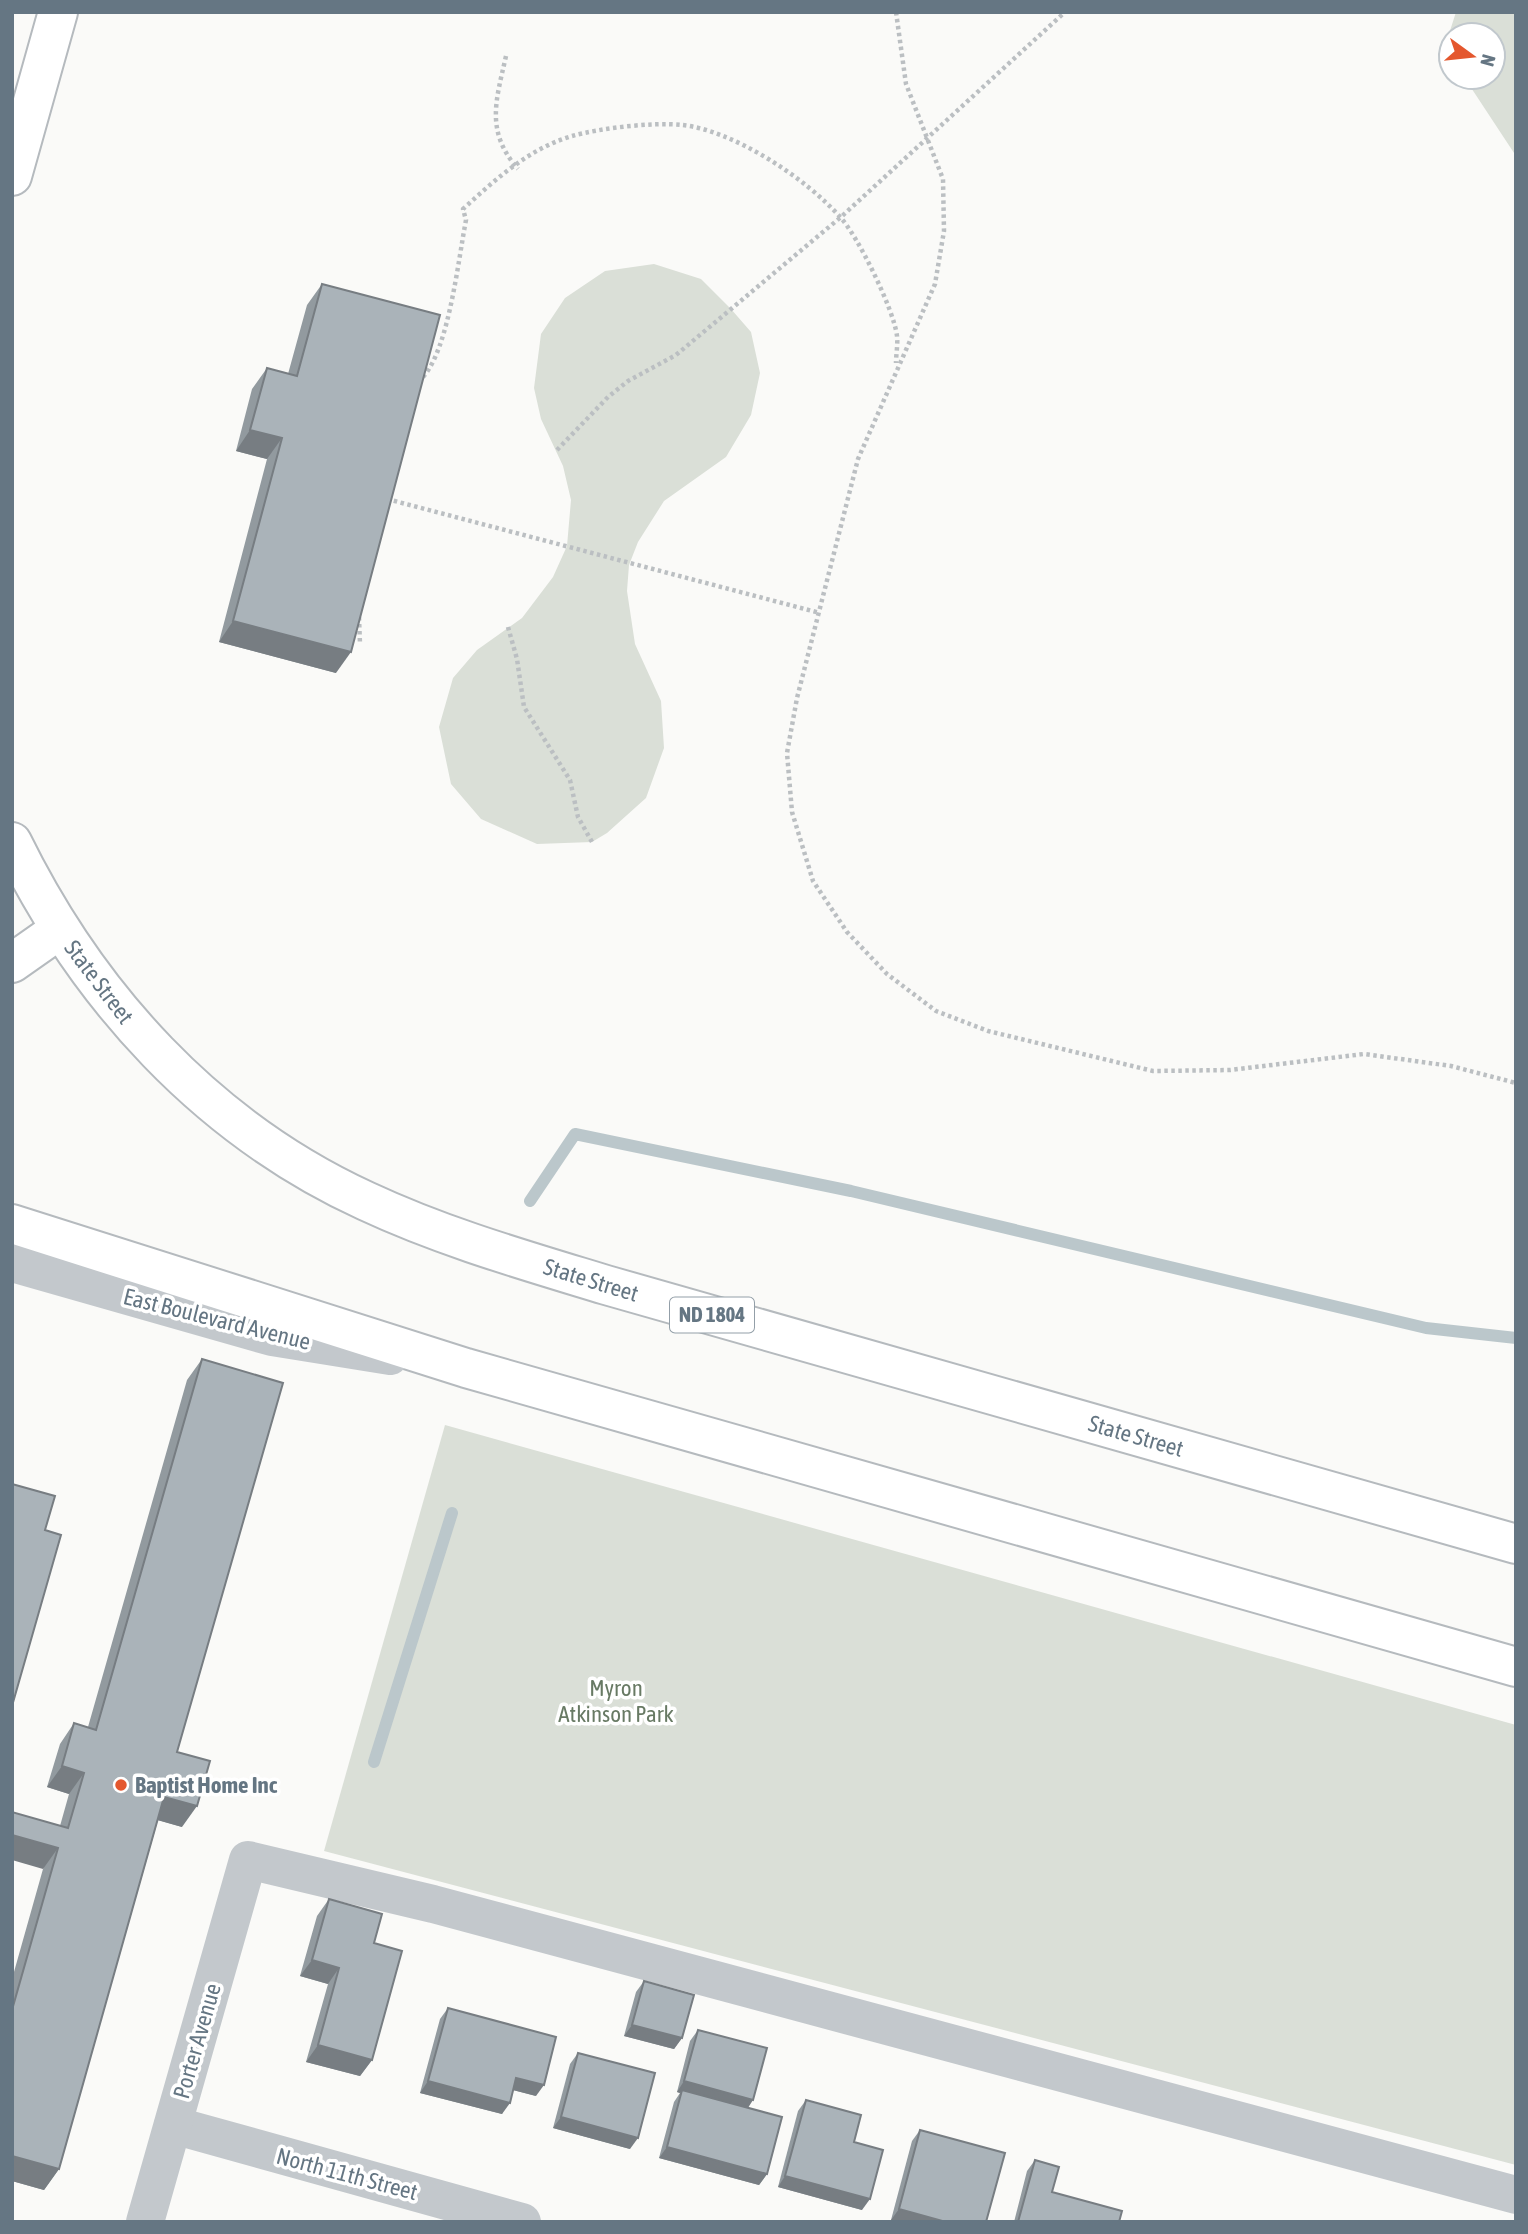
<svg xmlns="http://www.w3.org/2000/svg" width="1528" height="2234" viewBox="0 0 1528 2234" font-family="'Asap Condensed',sans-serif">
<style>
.green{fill:#dadfd7}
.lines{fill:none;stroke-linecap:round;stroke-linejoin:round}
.stream{stroke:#bbc7cb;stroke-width:12}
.major-casing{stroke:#b5babe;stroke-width:42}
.path{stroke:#bbbfc2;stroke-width:4.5;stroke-dasharray:3.5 3.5;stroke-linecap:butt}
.minor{stroke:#c3c8cc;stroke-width:38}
.major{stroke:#fff;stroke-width:38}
.wall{fill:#929a9f}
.shaded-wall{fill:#777d82}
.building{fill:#aab3b9;stroke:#777d82;stroke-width:2}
.poi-dot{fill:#e4572e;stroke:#fff;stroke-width:2.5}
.labels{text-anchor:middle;stroke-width:7;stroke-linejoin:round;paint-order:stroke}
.shield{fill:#fff;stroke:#939fa8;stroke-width:2}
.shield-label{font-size:21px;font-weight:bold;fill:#657683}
.street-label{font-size:23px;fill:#657683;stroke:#fff}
.park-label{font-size:23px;fill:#687a64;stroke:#fff}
.poi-label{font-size:23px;font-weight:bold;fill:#657683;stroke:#fff;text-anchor:start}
</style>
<rect width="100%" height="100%" fill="#fafaf8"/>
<g class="green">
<polygon points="1456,12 1516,12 1516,156 1464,77 1493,77 1493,35 1451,35 1451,40 1449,34"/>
<polygon points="654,264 701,279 731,309 751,332 760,373 751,415 726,457 664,501 638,542 629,565 627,591 635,644 661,701 664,748 646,798 607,833 592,842 537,844 481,819 451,784 439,727 453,678 477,650 522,618 553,577 567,546 571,500 563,466 541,419 534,388 541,334 565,298 605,271"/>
<polygon points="445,1425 1516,1725 1516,2165 324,1851"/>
</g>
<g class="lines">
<g class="stream">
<polyline points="530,1201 575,1134 851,1191 1426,1328 1516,1338"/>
<polyline points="374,1762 452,1513"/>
</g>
<defs>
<g id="major">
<polyline points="12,176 58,12"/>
<path d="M 12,842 C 88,997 207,1128 366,1201 C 443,1237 524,1260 606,1285 L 1516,1544"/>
<polyline points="12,963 59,930"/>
<polyline points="12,1224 466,1368 1516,1667"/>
</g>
</defs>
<use href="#major" class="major-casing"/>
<g class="path">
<polyline points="896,12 906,84 943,179 944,231 935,284 858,459 797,698 787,753 792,812 813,881 847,932 887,974 936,1011 988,1031 1153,1071 1230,1070 1364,1054 1451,1066 1516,1083"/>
<path d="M 506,56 C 496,101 485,131 518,169"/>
<path d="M 423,377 C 449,348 458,261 466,220 L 463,209 C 495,180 528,149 572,136 C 601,128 652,122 682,125 C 733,130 807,179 840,217 C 858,236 894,310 897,336 C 898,345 896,354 896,363"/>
<polyline points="557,450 608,397 628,381 676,355 841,217 1065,12"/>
<polyline points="387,499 820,613"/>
<polyline points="359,617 360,644"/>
<polyline points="508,627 517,659 524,707 570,780 578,817 592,842"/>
</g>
<g class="minor">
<polyline points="12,1263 272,1337 390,1356"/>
<polyline points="173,2125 522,2222"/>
<polyline points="145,2222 248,1860 433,1904 1516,2195"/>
</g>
<use href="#major" class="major"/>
</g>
<g class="wall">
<polygon points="322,284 336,673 219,642 267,459 236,451 252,389 267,368 288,374 307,305"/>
<polygon points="202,1359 177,1752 182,1827 158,1820 59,2169 44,2190 12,2181 12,1979 43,1869 60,1826 69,1794 47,1787 60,1744 74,1723 88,1727 187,1380"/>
<polygon points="329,1899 374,1943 372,2060 360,2076 306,2062 328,1984 300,1976 317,1916"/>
<polygon points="644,1981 682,2038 674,2049 624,2036 636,1992"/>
<polygon points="448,2008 536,2096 513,2090 502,2114 420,2093 440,2019"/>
<polygon points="698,2030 748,2108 767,2174 759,2185 659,2158 674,2102 680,2093 677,2092 690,2041"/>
<polygon points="578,2053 630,2149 553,2128 570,2064"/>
<polygon points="806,2100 854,2142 862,2210 778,2187 798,2111"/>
<polygon points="920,2130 986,2222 891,2220 912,2141"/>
<polygon points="1035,2160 1052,2192 1119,2222 1014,2222 1027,2171"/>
</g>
<g class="shaded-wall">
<polygon points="250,430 282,438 267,459 236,451"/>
<polygon points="233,621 351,652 336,673 219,642"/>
<polygon points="62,1766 84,1773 69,1794 47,1787"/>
<polygon points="164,1797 197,1806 182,1827 150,1818"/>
<polygon points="12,1835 58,1848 43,1869 12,1860"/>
<polygon points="312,1960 339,1968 328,1984 300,1976"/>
<polygon points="632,2025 682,2038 674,2049 624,2036"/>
<polygon points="318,2045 372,2060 360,2076 306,2062"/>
<polygon points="516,2078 544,2085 536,2096 509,2089"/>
<polygon points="428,2081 510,2103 502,2114 420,2093"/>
<polygon points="684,2081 753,2100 746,2111 682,2090 680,2093 677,2092"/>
<polygon points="561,2117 638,2138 630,2149 553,2128"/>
<polygon points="667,2147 767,2174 759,2185 659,2158"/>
<polygon points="12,2156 59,2169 44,2190 12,2181"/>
<polygon points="785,2176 870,2199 862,2210 778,2187"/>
<polygon points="899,2209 946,2222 897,2222 891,2220"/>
</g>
<g class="building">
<polygon points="322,284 440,315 351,652 233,621 282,438 250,430 267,368 297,376"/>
<polygon points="202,1359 283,1383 177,1752 210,1761 197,1806 164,1797 59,2169 12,2156 12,2010 58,1848 12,1835 12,1812 68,1828 84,1773 62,1766 74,1723 96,1730"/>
<polygon points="12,1484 55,1496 45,1530 61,1535 12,1706"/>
<polygon points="329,1899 382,1914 374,1943 402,1951 372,2060 318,2045 339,1968 312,1960"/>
<polygon points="644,1981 694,1995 682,2038 632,2025"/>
<polygon points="448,2008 556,2037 544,2085 516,2078 510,2103 428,2081"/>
<polygon points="698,2030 767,2048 753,2100 684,2081"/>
<polygon points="578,2053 655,2073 638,2138 561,2117"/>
<polygon points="682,2090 782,2117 767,2174 667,2147"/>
<polygon points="806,2100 861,2115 854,2142 883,2150 870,2199 785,2176"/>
<polygon points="920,2130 1005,2153 986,2222 946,2222 899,2209"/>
<polygon points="1035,2160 1059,2167 1052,2192 1122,2211 1119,2222 1018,2222"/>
</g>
<circle class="poi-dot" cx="121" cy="1785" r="7"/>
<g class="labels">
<rect class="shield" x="670" y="1297.5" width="84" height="35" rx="5"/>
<g class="shield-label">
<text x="712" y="1322">ND 1804</text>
</g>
<g class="street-label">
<text transform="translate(99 982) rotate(53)" y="8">State Street</text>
<text transform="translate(591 1280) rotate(17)" y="8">State Street</text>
<text transform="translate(217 1319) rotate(14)" y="8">East Boulevard Avenue</text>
<text transform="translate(1136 1436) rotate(16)" y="8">State Street</text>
<text transform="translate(197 2041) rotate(-74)" y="8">Porter Avenue</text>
<text transform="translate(347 2174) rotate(15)" y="8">North 11th Street</text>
</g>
<g class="park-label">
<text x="616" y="1696">Myron<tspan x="616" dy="26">Atkinson Park</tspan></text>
</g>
<g class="poi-label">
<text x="135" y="1793">Baptist Home Inc</text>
</g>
</g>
<rect width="1528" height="2234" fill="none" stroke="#657683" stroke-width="28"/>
<g transform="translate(1472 56) rotate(105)"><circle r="33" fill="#ffffff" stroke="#c1c8cd" stroke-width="2"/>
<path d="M0-5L12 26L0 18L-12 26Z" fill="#e4572e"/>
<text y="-10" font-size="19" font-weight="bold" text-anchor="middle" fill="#657683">N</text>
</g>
</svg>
